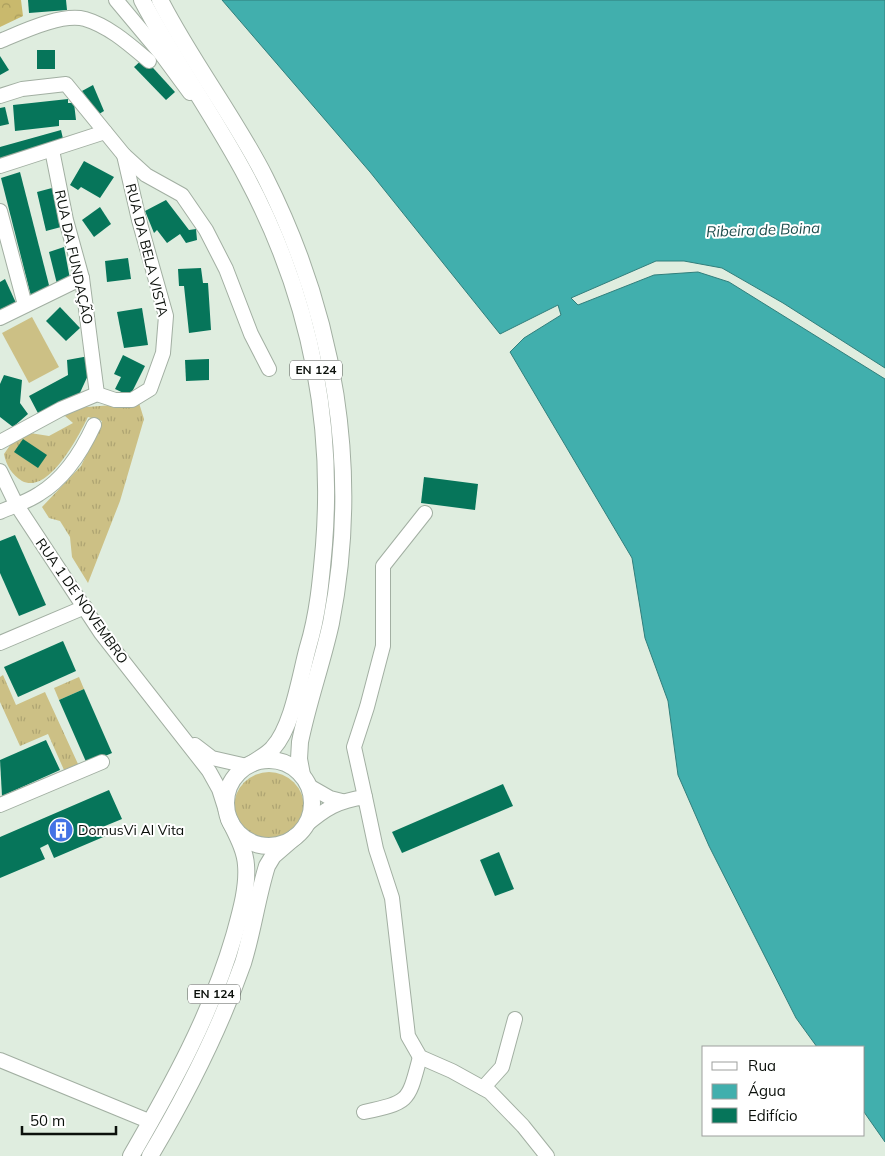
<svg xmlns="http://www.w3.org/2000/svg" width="885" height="1156" viewBox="0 0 885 1156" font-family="Mulish,sans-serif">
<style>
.grass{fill:url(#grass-tufts)}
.forest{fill:url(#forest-crowns)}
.garden{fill:#ccc085}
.water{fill:#41afad;stroke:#317f7c}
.building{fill:#06755a}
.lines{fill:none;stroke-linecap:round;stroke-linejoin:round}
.minor-casing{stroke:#a2afa2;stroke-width:16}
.major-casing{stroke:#a2afa2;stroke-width:18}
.minor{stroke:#fff;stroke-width:14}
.major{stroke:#fff;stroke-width:16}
.labels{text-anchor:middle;stroke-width:4;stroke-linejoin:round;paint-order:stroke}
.shield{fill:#fff;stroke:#545854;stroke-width:1}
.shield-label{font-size:12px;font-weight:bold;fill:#0b100b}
.street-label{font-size:14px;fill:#0b100b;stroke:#fff}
.poi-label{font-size:14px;fill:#0b100b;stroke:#fff;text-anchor:start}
.water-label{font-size:15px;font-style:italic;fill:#1d4d4c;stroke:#fff}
</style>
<defs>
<pattern id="grass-tufts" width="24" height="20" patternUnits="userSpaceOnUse" patternTransform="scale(1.25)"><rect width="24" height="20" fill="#ccc085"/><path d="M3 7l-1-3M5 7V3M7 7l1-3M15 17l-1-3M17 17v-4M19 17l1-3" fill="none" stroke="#aea472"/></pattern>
<pattern id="forest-crowns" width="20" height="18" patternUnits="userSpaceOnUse" patternTransform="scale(1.25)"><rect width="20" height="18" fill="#c9b96d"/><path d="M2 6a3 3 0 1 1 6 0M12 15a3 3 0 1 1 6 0" fill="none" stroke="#ab9e5d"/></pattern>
</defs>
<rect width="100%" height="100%" fill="#dfeddf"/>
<g class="grass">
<path d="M 139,403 L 144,419 L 120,501 L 88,583 L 72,557 L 70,537 L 60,521 L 49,518 L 42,507 L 81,466 L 102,421 L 88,417 C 79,435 49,495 22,481 C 12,475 6,465 4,454 L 13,441 L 30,433 L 49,436 L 73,423 L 65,416 L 74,408 Z"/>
<polygon points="3,675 16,705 45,692 78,764 64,770 48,734 20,746 0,702 0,677"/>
<polygon points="79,677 84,689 59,700 54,688"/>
<circle cx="269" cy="807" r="35"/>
</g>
<polygon class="forest" points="0,0 21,0 23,16 0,27"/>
<polygon class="garden" points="32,317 59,367 29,383 2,333"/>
<polygon class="water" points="222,0 885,0 885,368 783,303 722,268 684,261 656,261 571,298 578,305 654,275 698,272 729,282 885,379 885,1142 864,1112 864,1047 817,1047 796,1018 709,846 678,775 668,701 645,638 632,558 510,352 524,338 561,315 558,305 500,334 370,172"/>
<g class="building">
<polygon points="28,0 66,0 67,10 29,13"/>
<rect x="37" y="50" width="18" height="19"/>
<polygon points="0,56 9,70 0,75"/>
<polygon points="144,58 175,92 166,100 134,67"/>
<polygon points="93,85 104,111 99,114 82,91"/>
<polygon points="68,99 68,103 74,103 76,120 59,120 59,126 15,131 13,105"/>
<polygon points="5,107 9,124 0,126 0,108"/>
<polygon points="61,130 64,143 0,162 0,147"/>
<polygon points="84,161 114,177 100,198 81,187 78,190 70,185"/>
<polygon points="20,172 50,289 31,296 1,178"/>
<polygon points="52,188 61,227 46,231 37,192"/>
<polygon points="166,200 189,230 196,229 197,240 186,243 180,234 167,243 157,230 154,233 145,211"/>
<polygon points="100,207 111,224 94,237 82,220"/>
<polygon points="64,247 70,279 57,284 49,252"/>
<polygon points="128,258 131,279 107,282 105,261"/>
<polygon points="201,268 203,283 208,283 211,330 189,333 184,286 179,286 178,269"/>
<polygon points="5,279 16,303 0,311 0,282"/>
<polygon points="60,307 80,328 66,341 46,321"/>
<polygon points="142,308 148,345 124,348 117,312"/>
<polygon points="123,355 145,366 130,396 115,389 121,377 114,374"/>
<polygon points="89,356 90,371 78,397 40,417 29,396 68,375 67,360"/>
<polygon points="209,359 209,380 186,381 185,360"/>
<polygon points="4,375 22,380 20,403 28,414 13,427 0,417 0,384"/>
<polygon points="23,439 47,455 38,468 14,452"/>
<polygon points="424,477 478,484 475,510 421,503"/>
<polygon points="15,535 46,605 19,616 0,573 0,541"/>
<polygon points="63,641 76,671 18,697 4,667"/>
<polygon points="84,689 112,753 87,764 59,700"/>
<polygon points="46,740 60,770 2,796 0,760"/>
<polygon points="503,784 513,806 402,853 392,832"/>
<polygon points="109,790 122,819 105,826 108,835 54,858 48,844 40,848 45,859 0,878 0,837"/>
<polygon points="499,852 514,889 495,896 480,860"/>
</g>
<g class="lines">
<defs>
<g id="minor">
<polyline points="116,0 162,55 190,93"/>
<path d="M 0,41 C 22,32 61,13 85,19 C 109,26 130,45 149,61"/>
<polyline points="0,96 22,89 66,84 124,155 146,175 182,195 206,230 226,269 251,334 269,369"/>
<polyline points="52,150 66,220 82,278 97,394"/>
<polyline points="0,166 105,132"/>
<polyline points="0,211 25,305"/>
<polyline points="0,318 82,278"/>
<polyline points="0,442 61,409 97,394 115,400 132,400 150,389 163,353 166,316 139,220 124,155"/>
<polyline points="0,471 16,504 101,633 209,771 219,789 226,811"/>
<path d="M 0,512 C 13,506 27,502 39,494 C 64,479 82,451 94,425"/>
<polyline points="0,643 85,607"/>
<polyline points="195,745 212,758 247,766"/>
<polyline points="309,786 330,798 342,801"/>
<polyline points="365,797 354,747 367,707 383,646 383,566 425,513"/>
<polyline points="0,805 102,762"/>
<path d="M 305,826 C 326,808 338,801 365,797 L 376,849 L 392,898 L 408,1036 L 420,1057 L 452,1071 L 490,1092 L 523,1126 L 547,1156"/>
<polyline points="0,1060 151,1122"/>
<polyline points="483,1088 502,1067 515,1019"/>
<path d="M 364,1112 C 410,1102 408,1102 420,1057"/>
</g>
<g id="major">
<path d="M 142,0 C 174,61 215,117 247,178 C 308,293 334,416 324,545 C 321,580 318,614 308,647 C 300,676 293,726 273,748 C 268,754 260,758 253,763"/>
<path d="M 160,0 C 191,61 234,116 265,177 C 335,316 361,470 331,623 C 322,664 308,702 300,742 L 299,759 L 302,775"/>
<circle cx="269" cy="803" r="43"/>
<path d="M 131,1156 C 172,1085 211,1015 234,936 C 240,914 248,888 246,865 C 245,849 236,834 229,819"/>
<path d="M 150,1156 C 187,1094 219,1031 243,963 C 253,931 257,898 267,866 L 273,856 L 295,837"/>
</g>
</defs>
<use href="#minor" class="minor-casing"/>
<use href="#major" class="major-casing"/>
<use href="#minor" class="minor"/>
<use href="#major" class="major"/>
</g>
<defs>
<symbol id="building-disc" viewBox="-11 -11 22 22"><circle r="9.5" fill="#4373e5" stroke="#fff"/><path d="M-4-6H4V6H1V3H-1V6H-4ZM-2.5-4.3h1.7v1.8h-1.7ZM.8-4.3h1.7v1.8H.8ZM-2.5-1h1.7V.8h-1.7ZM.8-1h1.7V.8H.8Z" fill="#fff"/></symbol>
</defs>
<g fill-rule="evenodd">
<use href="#building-disc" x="47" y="816" width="28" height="28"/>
</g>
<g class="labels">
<g class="shield">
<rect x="290" y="360.5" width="52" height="19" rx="4"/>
<rect x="188" y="984.5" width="52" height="19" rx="4"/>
</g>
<g class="shield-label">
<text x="316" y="374">EN 124</text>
<text x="214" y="998">EN 124</text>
</g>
<g class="street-label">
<text transform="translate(147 250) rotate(76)" y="5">RUA DA BELA VISTA</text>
<text transform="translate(74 257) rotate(78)" y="5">RUA DA FUNDAÇÃO</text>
<text transform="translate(82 601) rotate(55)" y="5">RUA 1 DE NOVEMBRO</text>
</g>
<g class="poi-label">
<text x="78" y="835">DomusVi Al Vita</text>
</g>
<g class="water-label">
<text transform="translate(763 230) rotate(-2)" y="5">Ribeira de Boina</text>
</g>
</g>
<rect x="702" y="1046" width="162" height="90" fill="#ffffff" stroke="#9d9f9d"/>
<rect x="712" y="1062" width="25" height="8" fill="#ffffff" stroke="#9d9f9d"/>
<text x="748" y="1071" font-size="15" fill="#0b100b">Rua</text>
<rect x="712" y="1084" width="25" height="15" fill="#41afad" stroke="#9d9f9d"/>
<text x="748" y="1096" font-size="15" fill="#0b100b">Água</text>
<rect x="712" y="1108" width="25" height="15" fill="#06755a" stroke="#9d9f9d"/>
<text x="748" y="1121" font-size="15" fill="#0b100b">Edifício</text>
<path d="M22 1126v8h94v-8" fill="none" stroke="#0b100b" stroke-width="2.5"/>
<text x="30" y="1126" font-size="15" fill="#0b100b" stroke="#ffffff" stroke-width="4" paint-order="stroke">50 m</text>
</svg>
